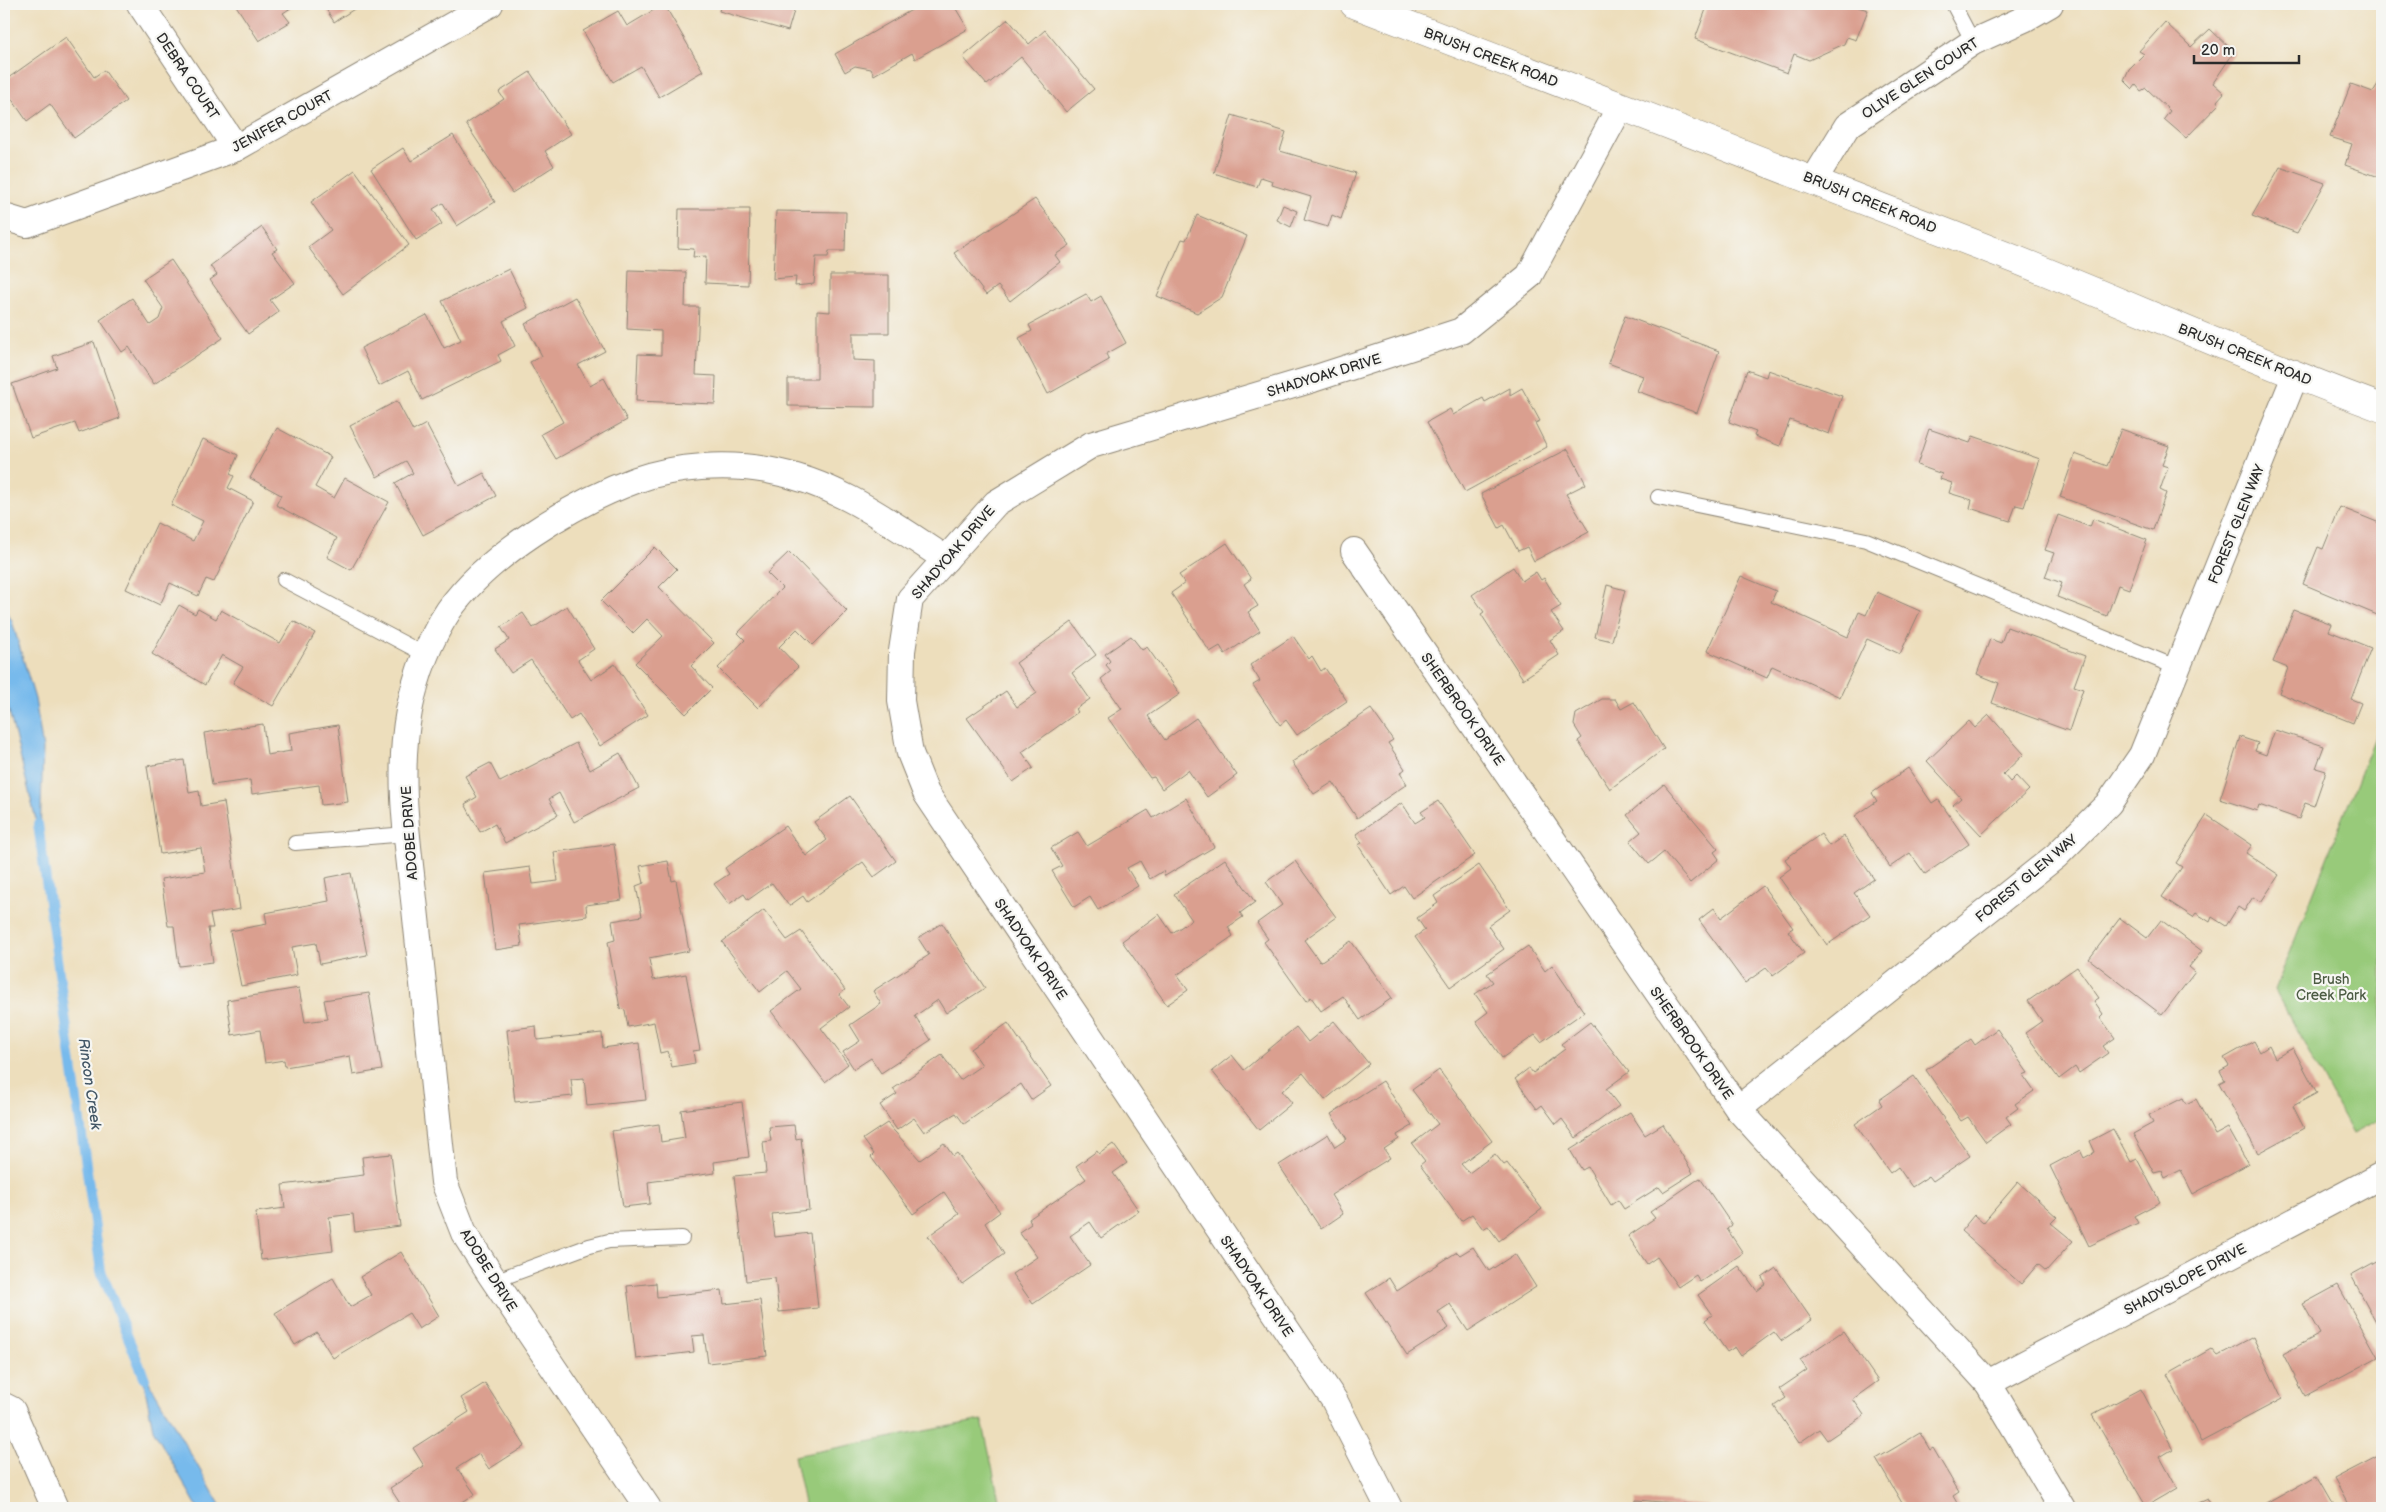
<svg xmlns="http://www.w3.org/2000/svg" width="2386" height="1512" viewBox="0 0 2386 1512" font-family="'Balsamiq Sans',sans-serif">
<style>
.green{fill:#98ca7a;stroke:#627a52}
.water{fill:#77baec;stroke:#51728c}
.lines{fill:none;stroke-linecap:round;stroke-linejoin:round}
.stream{stroke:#77baec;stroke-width:10}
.building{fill:#da9f8f}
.service-casing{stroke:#8c8474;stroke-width:16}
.minor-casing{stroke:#8c8474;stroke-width:28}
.tertiary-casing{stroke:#8c8474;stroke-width:29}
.service{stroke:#fff;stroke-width:14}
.minor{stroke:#fff;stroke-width:26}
.tertiary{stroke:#fff;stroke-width:28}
.labels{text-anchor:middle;stroke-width:4.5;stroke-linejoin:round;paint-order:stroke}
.street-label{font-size:14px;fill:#2b2b2b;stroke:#f6f6f2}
.park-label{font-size:14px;fill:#4c5b43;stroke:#f6f6f2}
.water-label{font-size:15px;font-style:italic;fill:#425665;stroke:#f6f6f2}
</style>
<rect width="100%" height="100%" fill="#f6f6f2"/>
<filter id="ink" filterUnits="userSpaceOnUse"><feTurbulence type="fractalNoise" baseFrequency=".02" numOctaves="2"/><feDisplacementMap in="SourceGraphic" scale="10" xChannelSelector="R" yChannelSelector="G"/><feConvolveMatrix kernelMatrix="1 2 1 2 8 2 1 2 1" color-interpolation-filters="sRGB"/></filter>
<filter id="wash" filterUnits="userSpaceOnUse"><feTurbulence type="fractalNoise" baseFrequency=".0096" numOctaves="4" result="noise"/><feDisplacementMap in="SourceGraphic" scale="20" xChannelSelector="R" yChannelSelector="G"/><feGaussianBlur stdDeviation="1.12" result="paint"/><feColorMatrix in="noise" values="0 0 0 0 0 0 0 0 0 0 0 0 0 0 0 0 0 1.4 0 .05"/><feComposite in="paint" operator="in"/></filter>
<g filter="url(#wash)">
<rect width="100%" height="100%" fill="#eddebc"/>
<g class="green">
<polygon points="2382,719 2382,1119 2353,1134 2275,990"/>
<polygon points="982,1420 1001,1508 805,1508 794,1456"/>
</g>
<g class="water">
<polygon points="4,607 12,621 35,699 43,749 40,836 4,691"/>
<polygon points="141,1368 222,1508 198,1508 153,1429"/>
</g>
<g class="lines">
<polyline class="stream" points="38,824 101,1271 145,1379"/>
</g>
<g id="blocks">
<g class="building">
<polygon points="235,4 297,4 283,13 290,22 259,41"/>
<polygon points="323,4 362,4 334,22"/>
<polygon points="664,4 703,71 659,97 641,66 613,82 583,31 618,11 627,26"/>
<polygon points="721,4 796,4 788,31 719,11"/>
<polygon points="922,4 953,4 968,29 915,59 912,53 874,75 871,69 855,66 845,72 835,54"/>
<polygon points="1708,4 1859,4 1858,7 1868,10 1856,40 1847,37 1844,44 1809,60 1794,54 1787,73 1695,39"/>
<polygon points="1008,19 1029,44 1045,30 1094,89 1066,112 1021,57 987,85 963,57"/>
<polygon points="2165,22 2191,47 2210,29 2234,52 2213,83 2224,93 2217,101 2219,104 2186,138 2164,119 2170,111 2146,88 2141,91 2136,85 2133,89 2124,80 2129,69 2144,54 2139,51"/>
<polygon points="66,37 94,77 104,70 126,101 74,138 50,104 27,121 4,88 4,81"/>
<polygon points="530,72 571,134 545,151 554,166 512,193 466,124 504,99 499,92"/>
<polygon points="2381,79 2382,81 2382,178 2345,165 2352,144 2330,137 2351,84 2373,92"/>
<polygon points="1232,115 1286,132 1280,151 1356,173 1341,219 1332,215 1328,227 1304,220 1311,197 1272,185 1273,181 1261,177 1257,187 1214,173"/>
<polygon points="453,135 495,202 457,226 443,203 433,209 442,224 416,240 371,169 403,148 411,161"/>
<polygon points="2280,167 2325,183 2297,233 2252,216"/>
<polygon points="355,170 409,245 343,294 308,247 331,230 311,202"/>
<polygon points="1035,199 1070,245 1055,255 1060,262 1010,301 998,286 986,295 954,253"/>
<polygon points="1283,205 1297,211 1291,227 1277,220"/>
<polygon points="679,209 750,209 748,285 705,283 706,256 693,257 694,249 678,248"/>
<polygon points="776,211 846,212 845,251 829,251 828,257 816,257 814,284 795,286 796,277 773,279"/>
<polygon points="1197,215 1247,236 1222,297 1197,313 1157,296 1182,239 1186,240"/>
<polygon points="262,227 277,249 272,252 295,283 270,300 279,312 248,334 210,280 217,275 210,266"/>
<polygon points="171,260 223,338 154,384 129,347 122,352 100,320 132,298 150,325 159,319 163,308 143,279"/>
<polygon points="509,269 528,308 503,321 515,346 498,355 501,361 422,400 408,371 379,386 361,348 427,315 444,348 461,340 442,301"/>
<polygon points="629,270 686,272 685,307 699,307 696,375 716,376 715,404 636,401 638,354 661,355 661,331 627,329"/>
<polygon points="830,275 889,275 889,333 853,333 853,360 875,361 875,407 788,406 788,379 817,379 817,311 830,312"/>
<polygon points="1086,294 1091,302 1101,296 1126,343 1106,354 1109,360 1048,394 1019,338 1032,331 1029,325"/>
<polygon points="575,297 605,351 578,365 590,386 604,378 627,420 556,459 541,434 563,422 530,362 542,356 525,324"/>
<polygon points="1625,316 1719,351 1697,413 1637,391 1643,376 1608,363"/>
<polygon points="94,342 120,418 79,433 75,423 31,438 12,384 57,368 53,356"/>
<polygon points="1747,370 1766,377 1768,370 1842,396 1829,434 1790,420 1780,446 1754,436 1756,432 1729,422"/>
<polygon points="1510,388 1510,395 1522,388 1540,421 1535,423 1547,447 1465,492 1427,422 1450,409 1453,415 1483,398 1485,402"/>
<polygon points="397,401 413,431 426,424 459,486 484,473 496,496 423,535 395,483 413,473 406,461 377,477 350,426"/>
<polygon points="277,428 331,457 315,487 334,498 345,478 389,502 351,570 327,557 337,538 276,505 281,495 250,478"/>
<polygon points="1929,429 1970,443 1973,436 2040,459 2024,507 2016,505 2010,521 1970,508 1972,500 1949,493 1952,483 1940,479 1942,474 1917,465"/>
<polygon points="2121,429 2169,446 2162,465 2168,467 2160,490 2166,493 2153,530 2060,497 2075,454 2107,466"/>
<polygon points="203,439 238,455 230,474 234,476 228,488 253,501 214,582 206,579 198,596 170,583 160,605 126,589 157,523 193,541 203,521 171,505"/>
<polygon points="1568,449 1586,484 1566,494 1589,532 1534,561 1527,547 1518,551 1504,525 1499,528 1481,494"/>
<polygon points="2340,507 2382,524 2382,617 2303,584 2318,547 2323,549"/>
<polygon points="2058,515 2090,527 2093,519 2147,540 2129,589 2118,585 2107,616 2057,597 2062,583 2045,577 2054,553 2045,550"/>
<polygon points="1227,543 1251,579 1244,584 1258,606 1248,612 1260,631 1225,654 1220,646 1210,652 1171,593 1185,583 1179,575"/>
<polygon points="655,547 677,569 659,587 714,643 691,666 712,688 686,714 635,663 663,636 647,619 633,633 601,601"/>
<polygon points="789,552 847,611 813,645 797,629 779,647 798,667 758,708 718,668 745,640 738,633 782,588 767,573"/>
<polygon points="1513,567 1522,581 1536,572 1541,580 1544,578 1561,606 1551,612 1564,631 1550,640 1559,655 1523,679 1481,614 1484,612 1472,595"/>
<polygon points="1741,576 1776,591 1771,602 1848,637 1859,612 1866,615 1877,592 1920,611 1900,654 1867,639 1840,697 1772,666 1767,678 1707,651"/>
<polygon points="1607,585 1625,590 1612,641 1595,637"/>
<polygon points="179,605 195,614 198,609 216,619 221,610 280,643 293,621 315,633 273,706 233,683 243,667 222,655 205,685 152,654"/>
<polygon points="567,606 594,649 578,660 591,680 615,664 648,715 600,746 579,714 570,720 531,660 511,673 495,649 509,640 501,627 523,613 533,628"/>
<polygon points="2294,610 2332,624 2329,631 2371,648 2351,699 2361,703 2353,723 2279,693 2288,668 2273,662"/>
<polygon points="1072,622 1096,655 1072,673 1090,699 1076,709 1078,712 1022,752 1033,768 1013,782 967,718 1006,691 1017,707 1037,693 1016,663"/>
<polygon points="2007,627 2085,656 2074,686 2083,689 2069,731 1992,703 1999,683 1977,674 1990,639 2001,643"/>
<polygon points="1131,636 1142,650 1147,647 1180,694 1148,716 1165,740 1196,718 1237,775 1207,797 1188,770 1162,789 1154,777 1150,778 1108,718 1122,709 1101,679 1111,671 1106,665 1110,661 1105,654"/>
<polygon points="1293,636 1309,659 1312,656 1321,671 1325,668 1347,701 1297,735 1286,720 1280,725 1253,685 1260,681 1250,665"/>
<polygon points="1602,699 1615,699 1621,709 1634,702 1664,749 1610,789 1578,741 1582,738 1574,725 1576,714"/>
<polygon points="1371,709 1393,740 1388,743 1405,769 1400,773 1407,784 1357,818 1333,782 1314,794 1292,762"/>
<polygon points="1989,715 2024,754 2003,774 2010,782 2016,776 2029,790 1981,835 1953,805 1961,798 1927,761 1969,721 1975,728"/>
<polygon points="263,724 267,755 291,751 289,733 338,725 348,802 321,805 319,785 252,794 250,780 212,785 204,733"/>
<polygon points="2275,730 2324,746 2316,768 2326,771 2314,806 2305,803 2299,819 2259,805 2257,811 2220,799 2240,737 2258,743 2255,751 2266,755"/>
<polygon points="576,743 590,770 620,753 639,788 574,822 559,793 549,799 558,815 505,843 495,824 480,832 465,804 477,797 465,776 490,763 500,782"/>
<polygon points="184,760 189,793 199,791 201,806 224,802 240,909 210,914 213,928 208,928 213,962 179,966 174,926 168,926 161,879 205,872 201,848 160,854 147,766"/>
<polygon points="1908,768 1932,803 1938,799 1969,844 1925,874 1910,853 1890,867 1855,816 1877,801 1872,793"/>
<polygon points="1664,784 1718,849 1714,852 1719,859 1690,883 1664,852 1649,864 1630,841 1641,832 1627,815"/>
<polygon points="850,796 896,861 874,877 863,862 807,902 803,896 789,906 772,883 748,900 744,894 729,904 714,884 729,874 725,868 785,826 806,856 827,840 814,822"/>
<polygon points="1186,798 1214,847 1165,876 1163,871 1150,879 1140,861 1127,868 1138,886 1098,910 1090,897 1074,907 1052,871 1062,866 1051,848 1078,832 1087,846 1148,810 1153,818"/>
<polygon points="1438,801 1475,855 1412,898 1404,886 1391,895 1358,845 1362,843 1356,834 1402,803 1415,823 1425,817 1421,812"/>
<polygon points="2207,815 2252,845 2246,853 2279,875 2261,902 2253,897 2244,911 2238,907 2226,926 2212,917 2210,922 2196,913 2193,917 2162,897 2182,867 2176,863"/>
<polygon points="1821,834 1829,846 1844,836 1874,879 1854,893 1870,915 1827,945 1779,877 1791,868 1785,859"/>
<polygon points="614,844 622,900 586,905 587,916 519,925 522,946 495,950 485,873 530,867 533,884 558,881 554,852"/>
<polygon points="1225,859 1255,902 1240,913 1243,917 1228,927 1233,936 1177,975 1188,990 1167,1005 1122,941 1159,914 1172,933 1192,920 1174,894"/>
<polygon points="668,861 672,881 676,880 689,951 649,959 653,980 686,974 700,1050 693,1051 695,1063 672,1067 668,1051 660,1053 654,1022 628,1027 625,1010 620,1008 608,942 615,940 612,921 642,916 636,886 644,883 640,866"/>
<polygon points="1295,861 1336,917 1304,940 1320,962 1351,941 1392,998 1360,1020 1343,996 1321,1011 1311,997 1306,1001 1264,942 1268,939 1257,923 1282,905 1266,882"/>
<polygon points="1479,865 1510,910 1488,926 1504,949 1450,987 1415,937 1425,930 1417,918 1438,903 1434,896"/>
<polygon points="351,873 367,955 320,964 316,943 292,947 297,975 241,986 230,931 267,924 265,913 329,901 325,878"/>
<polygon points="1763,886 1793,928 1788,931 1804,953 1773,976 1766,968 1745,983 1699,920 1714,908 1721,918"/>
<polygon points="764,910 787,940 801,931 845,990 839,994 849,1007 821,1028 848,1064 825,1082 771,1011 801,989 787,971 760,992 722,942"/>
<polygon points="2120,918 2147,938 2161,920 2202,951 2189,967 2195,972 2162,1015 2089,959"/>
<polygon points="942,923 985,988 946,1013 938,1000 915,1016 931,1040 881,1073 871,1058 854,1069 843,1052 860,1041 850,1025 881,1004 873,991 929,955 918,938"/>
<polygon points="1528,946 1545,971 1552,965 1584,1012 1541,1042 1535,1035 1502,1058 1476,1021 1488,1012 1475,994 1493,982 1487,974"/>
<polygon points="2077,967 2099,998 2094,1001 2103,1014 2100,1017 2115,1038 2103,1046 2108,1053 2079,1073 2075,1067 2059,1079 2025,1033 2042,1021 2028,1001"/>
<polygon points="299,988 305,1022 328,1019 324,1000 369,993 382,1070 353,1075 350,1056 285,1067 284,1060 265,1063 260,1030 232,1035 227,1000"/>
<polygon points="1334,1021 1369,1064 1325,1100 1303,1073 1282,1091 1292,1103 1259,1130 1212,1071 1232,1055 1244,1070 1296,1027 1308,1042"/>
<polygon points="1590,1022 1629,1072 1606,1089 1619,1106 1576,1138 1562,1119 1556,1124 1542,1105 1537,1109 1515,1079 1529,1068 1533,1073 1565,1049 1561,1044"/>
<polygon points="1008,1023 1051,1086 1031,1100 1021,1084 964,1124 956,1113 924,1132 914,1118 897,1130 880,1105 897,1094 893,1089 942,1055 960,1080 982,1065 971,1049"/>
<polygon points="536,1026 537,1040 602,1033 603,1048 639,1043 646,1100 587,1106 584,1078 571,1079 573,1096 515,1102 507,1030"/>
<polygon points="1997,1029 2028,1073 2023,1075 2034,1091 2015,1104 2018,1108 2006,1117 2011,1124 1986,1142 1968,1117 1961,1121 1926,1070 1971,1039 1975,1045"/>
<polygon points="2254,1041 2260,1052 2269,1046 2275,1058 2293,1048 2317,1093 2293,1106 2304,1128 2258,1153 2219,1083 2225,1080 2220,1071 2229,1066 2224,1058"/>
<polygon points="1439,1070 1492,1141 1461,1164 1469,1173 1495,1154 1504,1165 1507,1163 1542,1209 1499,1241 1488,1226 1483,1229 1472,1214 1461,1221 1420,1165 1425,1161 1412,1144 1438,1124 1412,1090"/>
<polygon points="1914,1076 1970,1156 1933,1181 1929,1176 1912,1187 1898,1167 1890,1173 1855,1124 1882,1105 1879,1100"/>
<polygon points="1383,1081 1412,1126 1397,1135 1399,1139 1384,1149 1390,1158 1331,1195 1343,1214 1321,1229 1279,1165 1328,1134 1335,1147 1347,1139 1331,1114"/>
<polygon points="2183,1098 2186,1104 2196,1099 2215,1135 2228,1128 2248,1164 2193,1194 2181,1170 2165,1178 2162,1171 2154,1173 2133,1134 2153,1123 2149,1115"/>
<polygon points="742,1102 749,1157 714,1162 715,1173 648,1182 650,1204 623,1207 612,1131 659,1124 661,1142 685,1138 681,1110"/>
<polygon points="1630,1112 1645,1135 1663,1124 1693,1173 1663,1192 1659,1187 1624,1209 1618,1200 1611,1205 1588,1167 1582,1170 1570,1150"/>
<polygon points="887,1123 920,1160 944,1143 953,1156 957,1153 1000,1212 985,1223 1004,1254 962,1284 928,1236 959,1214 944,1192 913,1214 871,1157 874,1154 863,1139"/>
<polygon points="794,1125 796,1139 801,1138 809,1210 772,1214 775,1237 810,1233 818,1308 779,1312 775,1278 746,1281 734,1176 766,1173 763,1142 771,1141 769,1127"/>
<polygon points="2113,1129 2131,1162 2137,1159 2160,1202 2134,1216 2138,1223 2089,1246 2050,1166 2080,1150 2084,1158 2095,1152 2090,1141"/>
<polygon points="1113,1144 1127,1163 1113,1173 1139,1211 1101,1238 1090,1222 1070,1236 1090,1265 1033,1304 1012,1274 1037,1257 1019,1232 1031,1224 1029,1219 1086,1179 1076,1166 1097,1151 1099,1154"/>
<polygon points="391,1154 400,1226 355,1232 353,1214 329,1217 333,1251 261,1260 256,1212 285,1208 282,1185 364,1175 362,1157"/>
<polygon points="1700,1178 1732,1225 1727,1229 1743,1253 1700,1282 1696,1275 1678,1287 1657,1257 1647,1264 1628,1236 1655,1218 1650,1212"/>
<polygon points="2018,1182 2057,1217 2051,1223 2073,1241 2046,1271 2038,1264 2021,1284 1961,1231 1974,1215 1983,1223"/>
<polygon points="1473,1247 1489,1271 1515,1254 1536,1287 1468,1331 1450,1304 1438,1312 1449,1328 1407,1355 1366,1293 1389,1278 1397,1291 1457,1252 1460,1255"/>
<polygon points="401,1252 439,1316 419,1329 409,1313 333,1358 317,1332 295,1345 275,1313 333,1278 350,1307 371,1295 360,1277"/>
<polygon points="2382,1258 2382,1333 2351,1275"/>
<polygon points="1739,1266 1757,1291 1766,1284 1762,1278 1776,1268 1812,1320 1781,1341 1774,1332 1741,1356 1735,1347 1727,1352 1705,1320 1712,1315 1698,1295"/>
<polygon points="656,1283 657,1297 722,1290 724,1304 760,1300 767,1356 708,1363 704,1335 692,1336 694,1352 636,1359 627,1286"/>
<polygon points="2338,1285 2378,1357 2305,1396 2283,1354 2320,1334 2303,1304"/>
<polygon points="1843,1331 1878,1381 1853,1399 1864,1415 1827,1440 1819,1429 1799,1443 1774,1406 1786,1398 1779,1389 1807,1370 1800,1360"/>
<polygon points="2253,1337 2282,1399 2201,1442 2167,1374 2211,1349 2217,1356"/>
<polygon points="485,1383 525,1446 489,1469 479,1454 457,1468 475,1494 453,1508 403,1508 390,1488 424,1466 413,1448 469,1412 461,1398"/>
<polygon points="2141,1389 2173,1449 2160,1457 2177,1488 2146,1506 2092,1415"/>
<polygon points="1920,1433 1930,1450 1933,1448 1959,1492 1953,1496 1960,1508 1905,1508 1876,1459"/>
<polygon points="2382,1454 2382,1508 2350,1508 2334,1479"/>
<polygon points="2316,1475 2335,1508 2257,1508"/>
<polygon points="2208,1499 2213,1508 2187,1508"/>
<polygon points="1636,1500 1710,1506 1710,1508 1635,1508"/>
</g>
</g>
</g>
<g filter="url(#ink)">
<use href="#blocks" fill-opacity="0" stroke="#8c8474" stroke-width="1"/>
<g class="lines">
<defs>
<g id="service">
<polyline points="1953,4 1973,42"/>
<polyline points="1658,497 1866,540 2178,668"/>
<polyline points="284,580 426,655"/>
<polyline points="295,843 407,834"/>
<polyline points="494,1281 589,1246 609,1241 682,1238"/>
</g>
<g id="minor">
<polyline points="140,4 236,148"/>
<polyline points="1814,180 1847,126 1973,42 2024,19 2050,4"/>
<polyline points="4,217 27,224 236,148 490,4"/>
<polyline points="1354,551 1738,1109 1988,1383 2062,1508"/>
<polyline points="1738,1109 2056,856 2109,803 2142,755 2295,376"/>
<polyline points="1988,1383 2382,1175"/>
<polyline points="4,1406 12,1410 55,1508"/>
<path d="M 648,1508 L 490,1274 L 464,1233 L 444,1182 C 435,1094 425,1006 416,918 C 409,850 396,779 409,711 C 416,676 429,640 449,610 C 488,555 573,503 636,480 C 675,466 726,463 767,470 C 836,482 888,521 946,559"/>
<polyline points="1389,1508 1334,1400 926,793 910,753 901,701 902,651 910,599 996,503 1091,445 1313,379 1461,331 1529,276 1620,107"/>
</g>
<path id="tertiary" d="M 1354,4 C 1575,89 1797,173 2017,260 C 2139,309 2259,363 2382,408"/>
</defs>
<use href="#service" class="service-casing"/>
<use href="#minor" class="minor-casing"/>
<use href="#tertiary" class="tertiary-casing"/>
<use href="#service" class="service"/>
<use href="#minor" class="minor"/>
<use href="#tertiary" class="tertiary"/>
</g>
</g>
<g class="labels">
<g class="street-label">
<text transform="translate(1491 57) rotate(21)" y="5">BRUSH CREEK ROAD</text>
<text transform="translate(188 76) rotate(56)" y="5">DEBRA COURT</text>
<text transform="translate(1920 78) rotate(-33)" y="5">OLIVE GLEN COURT</text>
<text transform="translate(282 121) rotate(-29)" y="5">JENIFER COURT</text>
<text transform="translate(1870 202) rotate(22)" y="5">BRUSH CREEK ROAD</text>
<text transform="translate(2245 354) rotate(22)" y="5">BRUSH CREEK ROAD</text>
<text transform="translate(1324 375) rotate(-17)" y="5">SHADYOAK DRIVE</text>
<text transform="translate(2236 524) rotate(-68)" y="5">FOREST GLEN WAY</text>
<text transform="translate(953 552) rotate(-49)" y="5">SHADYOAK DRIVE</text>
<text transform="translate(1463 709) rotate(55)" y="5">SHERBROOK DRIVE</text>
<text transform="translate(409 833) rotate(-94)" y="5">ADOBE DRIVE</text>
<text transform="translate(2026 878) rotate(-40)" y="5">FOREST GLEN WAY</text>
<text transform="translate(1031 949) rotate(56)" y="5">SHADYOAK DRIVE</text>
<text transform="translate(1692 1043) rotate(55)" y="5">SHERBROOK DRIVE</text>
<text transform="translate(489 1270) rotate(58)" y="5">ADOBE DRIVE</text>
<text transform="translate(2185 1279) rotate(-28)" y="5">SHADYSLOPE DRIVE</text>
<text transform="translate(1257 1286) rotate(56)" y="5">SHADYOAK DRIVE</text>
</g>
<g class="park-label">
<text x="2331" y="984">Brush<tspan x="2331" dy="16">Creek Park</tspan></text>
</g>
<g class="water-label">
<text transform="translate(90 1084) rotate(82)" y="5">Rincon Creek</text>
</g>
</g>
<rect width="2386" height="1512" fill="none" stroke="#f6f6f2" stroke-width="20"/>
<path d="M2194 55v8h105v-8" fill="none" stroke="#2b2b2b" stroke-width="2.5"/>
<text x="2201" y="55" font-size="15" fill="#2b2b2b" stroke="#f6f6f2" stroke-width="4" paint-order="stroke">20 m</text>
</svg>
